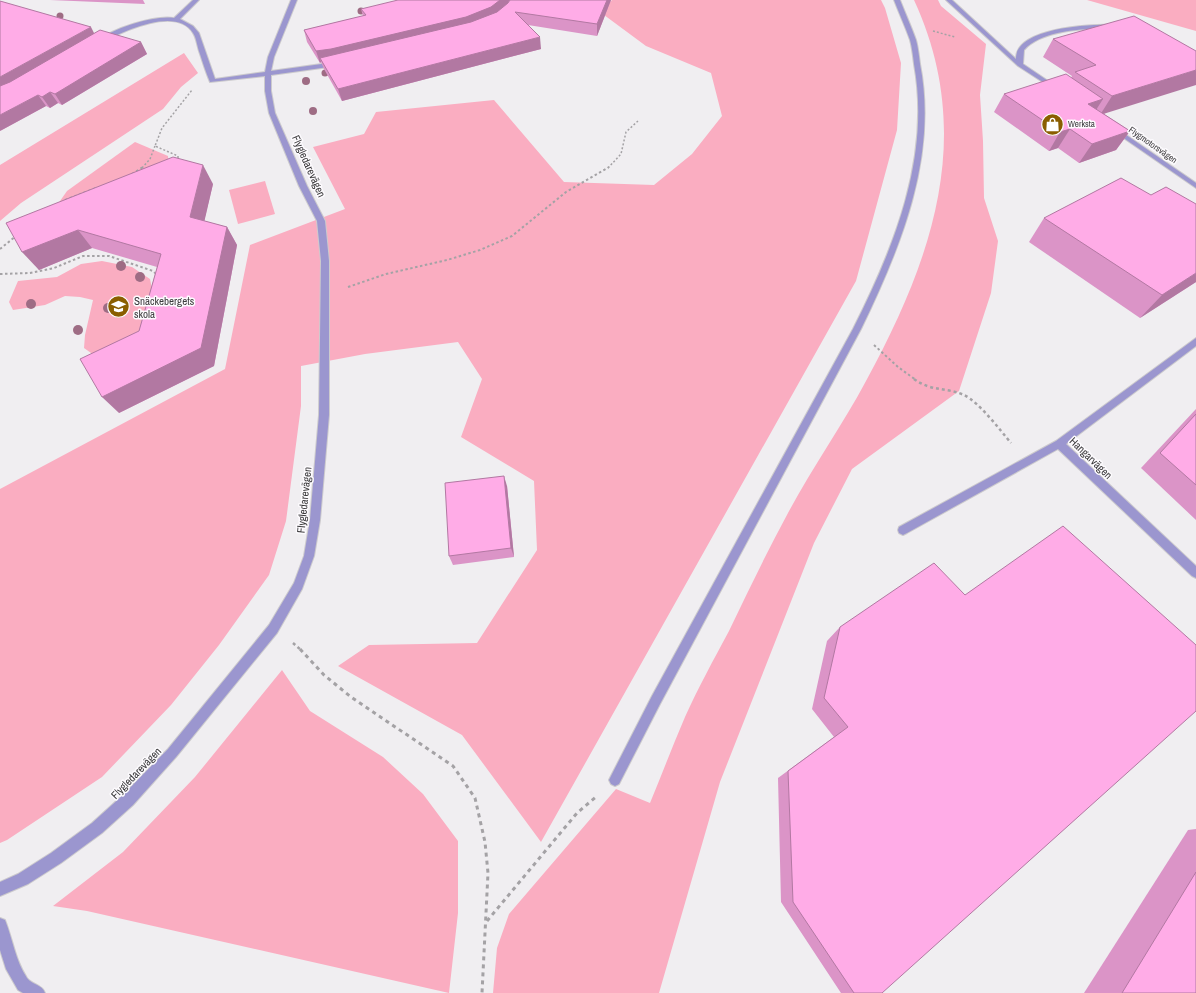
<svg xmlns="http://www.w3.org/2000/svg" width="1196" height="993" viewBox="0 0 1196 993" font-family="'Archivo Narrow',sans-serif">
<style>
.green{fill:#faadc1}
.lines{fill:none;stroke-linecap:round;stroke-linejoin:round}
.minor-casing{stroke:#cccacd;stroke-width:2}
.path-far3{stroke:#a4a2a5;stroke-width:1.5;stroke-dasharray:2 2;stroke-linecap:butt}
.path-far2{stroke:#a4a2a5;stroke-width:2;stroke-dasharray:2.5 2.5;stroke-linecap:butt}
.path-far1{stroke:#a4a2a5;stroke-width:2.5;stroke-dasharray:3 3;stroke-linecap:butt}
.path{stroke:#a4a2a5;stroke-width:3;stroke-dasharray:4 4;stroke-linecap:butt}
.minor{fill:#9b96cf;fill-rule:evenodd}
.tree{fill:#9e6c84}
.wall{fill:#db94c7}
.shaded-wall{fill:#b278a2}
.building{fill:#fface7;stroke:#b278a2}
.labels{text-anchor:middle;stroke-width:3;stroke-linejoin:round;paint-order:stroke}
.far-poi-label{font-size:9px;fill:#3b3a3c;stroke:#fdfbfe;text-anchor:start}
.far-street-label{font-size:9px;fill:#3b3a3c;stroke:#fdfbfe}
.street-label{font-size:11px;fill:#3b3a3c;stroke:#fdfbfe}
.poi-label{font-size:11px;fill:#3b3a3c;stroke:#fdfbfe;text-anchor:start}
</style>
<rect width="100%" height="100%" fill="#f0eef1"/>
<g class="green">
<polygon points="612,0 881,0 885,8 901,63 897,130 856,281 541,842 462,735 338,666 369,645 477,643 537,550 534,481 461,437 482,379 458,342 365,354 301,366 301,406 286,521 269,575 219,645 171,705 102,777 7,840 0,843 0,489 225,369 250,245 345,209 313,147 364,134 376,112 494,100 564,182 654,185 692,154 722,116 711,73 646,46 600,12"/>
<path d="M 914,0 L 938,0 L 941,6 L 986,44 L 980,95 L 983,141 L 984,198 L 998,241 L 991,293 L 959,391 L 852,469 L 814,543 L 720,782 L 659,993 L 493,993 L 497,948 L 509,914 L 616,789 L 650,803 C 662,774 673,745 685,717 C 698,688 714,659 729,631 C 748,591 767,552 788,513 C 812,468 842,426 866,381 C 933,258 976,134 914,0 Z"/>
<polygon points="1087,0 1196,0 1196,31"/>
<polygon points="184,53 198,73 181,87 163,109 21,203 0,221 0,165"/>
<polygon points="135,142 168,156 169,175 51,214 67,191"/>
<polygon points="265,181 275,214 238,224 229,190"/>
<polygon points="102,261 132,267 150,279 154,299 142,326 136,335 101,360 84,348 85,335 93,300 80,297 65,296 45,305 13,310 9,302 18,281 57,277 81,264"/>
<polygon points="282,670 310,711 383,757 423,794 458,841 458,913 449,993 87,911 53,906 123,852 195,777"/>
</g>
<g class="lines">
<defs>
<g id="minor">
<path d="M 193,0 L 199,0 L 180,19 L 193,26 L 199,33 L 215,79 L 265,72 L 268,57 L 291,0 L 297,0 L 274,57 L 271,71 L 336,62 L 339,64 L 336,66 L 271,75 L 271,91 L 275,113 L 307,186 L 325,221 L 329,261 L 329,415 L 320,520 L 314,556 L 302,589 L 277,633 L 176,757 L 133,805 L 102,833 L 61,863 L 28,884 L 0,896 L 0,882 L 18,874 L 51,853 L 92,823 L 123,795 L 168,749 L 269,625 L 294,583 L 304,556 L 310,520 L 319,415 L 321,261 L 317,221 L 299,186 L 269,113 L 265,91 L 265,76 L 210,82 C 206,73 203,63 200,54 C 197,47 197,39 193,33 C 177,6 123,31 103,42 L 98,41 C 113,28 155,15 174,18 Z"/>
<path d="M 894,0 L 900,0 C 905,13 911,26 916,40 C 918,47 919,56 920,64 C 938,156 901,247 861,329 L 660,704 L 619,784 L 615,786 L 611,784 L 609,780 L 611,776 L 652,696 L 853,329 C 894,248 931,157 914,64 C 913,56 912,47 910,40 C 905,26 899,13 894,0 Z"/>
<path d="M 946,0 L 952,0 L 1016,59 C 1015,28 1090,24 1112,25 L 1115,27 L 1112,29 C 1086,28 1042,30 1024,50 L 1023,64 L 1057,87 L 1058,88 L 1055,90 L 1018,66 Z"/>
<polygon points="1112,128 1116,128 1196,183 1196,188 1112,130"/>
<polygon points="1196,338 1196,346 1066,444 1196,566 1196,578 1192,576 1058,449 907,533 903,535 899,533 898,530 899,527 1056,441"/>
<path d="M 0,918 L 5,920 C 13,940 15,960 27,978 C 32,985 42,984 45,993 L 23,993 L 18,990 L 6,969 L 0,950 Z"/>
</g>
</defs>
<use href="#minor" class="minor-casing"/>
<g class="path-far3">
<polyline points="933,31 955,37"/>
<polyline points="178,162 178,156 155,146 162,128 192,90"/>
<polyline points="142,168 150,159 155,146"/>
<polyline points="608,168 621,154 626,132 638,121"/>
</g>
<g class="path-far2">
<polyline points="132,174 143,167"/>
<polyline points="65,200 96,188"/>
<polyline points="0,249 16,236"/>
<polyline points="0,274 30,273 54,268 83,256 109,256 153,271 157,275"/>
<polyline points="348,287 386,274 447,260 480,250 512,236 566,192 609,167"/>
<polyline points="874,345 898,367 916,380"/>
</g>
<g class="path-far1">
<path d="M 914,379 C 932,392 946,387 964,395 C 979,402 1000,430 1011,443"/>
<polyline points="293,643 301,650"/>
</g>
<g class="path">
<polyline points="300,649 324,675 351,697 453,766 475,798 485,842 488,873 482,993"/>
<polyline points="487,921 577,813 597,796"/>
</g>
<use href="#minor" class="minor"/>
</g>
<g class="tree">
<circle cx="361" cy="11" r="3.5"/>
<circle cx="60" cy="16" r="3.5"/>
<circle cx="325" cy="73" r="3.5"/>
<circle cx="306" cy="81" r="4"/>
<circle cx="313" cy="111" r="4"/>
<circle cx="121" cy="266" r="5"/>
<circle cx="140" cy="277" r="5"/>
<circle cx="31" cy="304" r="5"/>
<circle cx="108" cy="308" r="5"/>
<circle cx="78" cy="330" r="5"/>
</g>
<g class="wall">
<polygon points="50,0 143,0 145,4"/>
<polygon points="611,0 597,36 528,25 541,49 342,101 324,69 321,62 320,63 307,42 304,30 363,16 361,9"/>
<polygon points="94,34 141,42 147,54 62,105 58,103 50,108 46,106 0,131"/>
<polygon points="1053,39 1196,51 1104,114 1130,131 1116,150 1079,163 1058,148 1049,151 994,112 1004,94 1071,78 1072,76 1043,57"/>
<polygon points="213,184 204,221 227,227 237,245 214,366 119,413 139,331 157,267 92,248 39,270 6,223"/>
<polygon points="1044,218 1196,282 1140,318 1029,242"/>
<polygon points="1196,409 1196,520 1141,468"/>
<polygon points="507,486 514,557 453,565 449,556"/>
<polygon points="840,627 882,993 841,993 781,902 778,778 834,737 812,709 827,641"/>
<polygon points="1196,829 1196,993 1084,993 1188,830"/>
</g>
<g class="shaded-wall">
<polygon points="500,0 510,0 503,10 492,19 320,58 321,62 320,63 316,51"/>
<polygon points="607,0 611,0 597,36 597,24"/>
<polygon points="91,27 97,39 0,93 0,77"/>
<polygon points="540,37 541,49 342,101 338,89"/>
<polygon points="141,42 147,54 62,105 55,94"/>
<polygon points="1196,70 1196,85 1100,115 1112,96"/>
<polygon points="50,92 58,103 50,108 42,97"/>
<polygon points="38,95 46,106 0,131 0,115"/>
<polygon points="1103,99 1091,118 1088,104"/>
<polygon points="1070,129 1058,148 1049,151 1060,132"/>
<polygon points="1130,131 1116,150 1079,163 1092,144"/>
<polygon points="203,165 213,184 201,236 190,217"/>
<polygon points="227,227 237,245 214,366 119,413 102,397"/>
<polygon points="78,230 92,248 39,270 22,252"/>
<polygon points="1196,273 1196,282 1140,318 1162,295"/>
<polygon points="504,476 507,486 514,557 511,548"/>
</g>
<g class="building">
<polygon points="398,0 500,0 491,7 466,17 331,49 316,51 304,30 366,15 361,9"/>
<polygon points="510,0 607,0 597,24 515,12 540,37 338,89 320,58 471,22 497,12 508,3"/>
<polygon points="0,1 91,27 0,77"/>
<polygon points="1134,16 1196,51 1196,70 1112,96 1075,72 1096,65 1053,39"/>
<polygon points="100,30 141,42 55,94 50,92 42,97 38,95 0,115 0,86 10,82"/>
<polygon points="1066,74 1103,99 1088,104 1130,131 1092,144 1070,129 1060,132 1004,94"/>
<polygon points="173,157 203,165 190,217 227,227 201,348 102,397 80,359 139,331 161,254 78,230 22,252 6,223"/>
<polygon points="1121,178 1151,195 1166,187 1196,204 1196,273 1162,295 1044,218"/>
<polygon points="1196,414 1196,485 1160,453"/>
<polygon points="504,476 511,548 449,556 445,483"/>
<polygon points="1063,526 1196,645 1196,711 882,993 854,993 793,902 788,771 848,727 824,698 840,627 934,563 965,595"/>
<polygon points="1196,872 1196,993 1122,993"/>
</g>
<defs>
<symbol id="shop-disc" viewBox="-11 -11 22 22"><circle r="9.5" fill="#8a5e00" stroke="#fdfbfe"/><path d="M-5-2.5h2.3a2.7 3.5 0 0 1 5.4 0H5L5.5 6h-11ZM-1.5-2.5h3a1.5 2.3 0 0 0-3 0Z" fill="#fff"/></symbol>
<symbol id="school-disc" viewBox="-11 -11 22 22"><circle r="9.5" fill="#8a5e00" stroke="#fdfbfe"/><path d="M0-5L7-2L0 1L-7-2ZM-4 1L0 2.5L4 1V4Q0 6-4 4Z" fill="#fff"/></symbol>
</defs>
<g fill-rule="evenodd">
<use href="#shop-disc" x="1040" y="112" width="25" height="25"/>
<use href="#school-disc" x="106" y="294" width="25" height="25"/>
</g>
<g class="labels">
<g class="far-poi-label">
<text x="1068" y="127">Werksta</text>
</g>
<g class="far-street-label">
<text transform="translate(1153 145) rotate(35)" y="3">Flygmotorsvägen</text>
</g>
<g class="street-label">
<text transform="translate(309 166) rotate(66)" y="4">Flygledarevägen</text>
<text transform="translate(1091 458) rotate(44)" y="4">Hangarvägen</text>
<text transform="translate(304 500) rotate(-84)" y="4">Flygledarevägen</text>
<text transform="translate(136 773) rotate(-46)" y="4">Flygledarevägen</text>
</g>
<g class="poi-label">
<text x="134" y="305">Snäckebergets<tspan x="134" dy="13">skola</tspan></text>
</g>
</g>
</svg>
